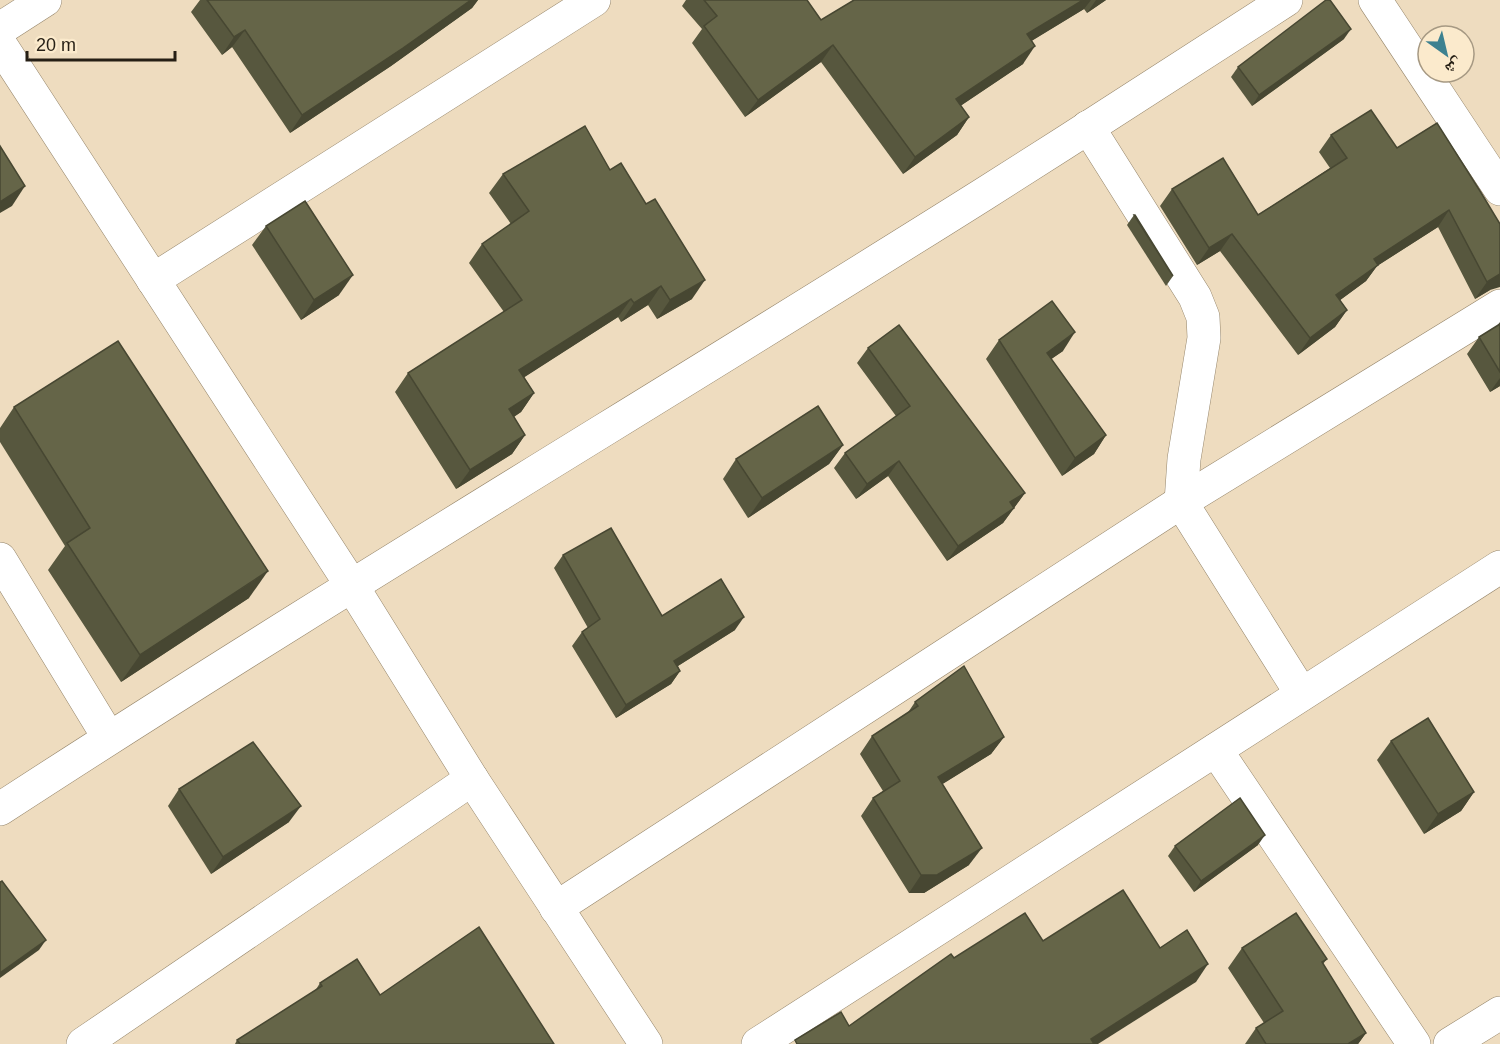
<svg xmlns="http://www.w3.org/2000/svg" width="1500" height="1044" viewBox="0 0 1500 1044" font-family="Arial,'Noto Naskh Arabic',sans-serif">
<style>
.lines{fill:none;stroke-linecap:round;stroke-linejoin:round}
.minor-casing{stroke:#95856a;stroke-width:34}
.minor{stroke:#fff;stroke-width:33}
.wall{fill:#57573e}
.shaded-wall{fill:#474732}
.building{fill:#656548;stroke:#474732;stroke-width:1.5}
</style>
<rect width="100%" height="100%" fill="#eedcbf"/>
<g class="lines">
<defs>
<g id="minor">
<polyline points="1375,0 1500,189"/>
<polyline points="0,29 45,0"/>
<polyline points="0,44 352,586 472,779 646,1044"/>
<polyline points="1088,127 1195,297 1203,317 1204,338 1184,459 1181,502 1301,693"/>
<polyline points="153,280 594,0"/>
<polyline points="0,559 109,738"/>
<polyline points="1216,750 1414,1044"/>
<path d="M 0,809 C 324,598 657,400 984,194 C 1085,130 1185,65 1286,0"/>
<polyline points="556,908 1181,502 1500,306"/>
<polyline points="83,1044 472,779"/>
<polyline points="758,1044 1500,567"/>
<polyline points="1450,1044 1500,1013"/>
</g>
</defs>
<use href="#minor" class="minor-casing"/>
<use href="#minor" class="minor"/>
</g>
<g class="wall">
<polygon points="200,0 478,0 472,8 391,66 290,133 232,47 222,55 191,12"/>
<polygon points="686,0 807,0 821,20 854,0 1106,0 1087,13 1084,9 1031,41 1023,64 960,106 969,117 957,135 903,174 821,62 745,117 692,43 702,29 682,6"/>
<polygon points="1344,39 1252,106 1231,77 1238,67"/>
<polygon points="1437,123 1490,290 1475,299 1438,227 1377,266 1366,281 1340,300 1347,310 1335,327 1298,355 1220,251 1197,265 1160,206 1172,189 1258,215 1330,168 1319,152 1331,135 1397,148"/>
<polygon points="610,170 692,299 657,319 648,305 621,322 618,317 524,377 534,393 521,412 514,417 525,435 512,454 456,489 395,392 408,373 504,312 469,263 482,244 511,224 489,193 503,174"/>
<polygon points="1134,215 1173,276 1166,286 1127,225"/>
<polygon points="266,226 339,295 301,320 252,245"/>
<polygon points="1500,322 1500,386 1490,392 1467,354 1479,337 1497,326"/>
<polygon points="999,340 1063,351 1051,359 1106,435 1094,454 1062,476 986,359"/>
<polygon points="868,348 1025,493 1003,523 947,561 888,476 856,499 834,468 845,453 896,416 857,363"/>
<polygon points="14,407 249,598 121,682 48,570 65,546 0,442 0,428"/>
<polygon points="843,445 829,464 748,518 723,479 736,459"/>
<polygon points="563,555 662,616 735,630 678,666 680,671 671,684 616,718 572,646 582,632 588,628 554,568"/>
<polygon points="915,702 1004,737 991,754 942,784 969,865 924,893 909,893 861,816 873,798 883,791 860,754 872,736 907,714"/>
<polygon points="1391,741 1474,792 1461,811 1424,834 1377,760"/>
<polygon points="179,789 289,822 211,874 168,806"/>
<polygon points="1258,845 1194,892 1168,856 1175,846"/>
<polygon points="1242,948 1327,959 1323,964 1366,1033 1358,1044 1245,1044 1256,1028 1264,1023 1228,968"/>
<polygon points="320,983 380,995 554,1044 235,1044 237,1040 315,991"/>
</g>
<g class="shaded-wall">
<polygon points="471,0 478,0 472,8 391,66 290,133 302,115"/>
<polygon points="1083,0 1091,0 1084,9 1015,51 1027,34"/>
<polygon points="1096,0 1106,0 1087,13"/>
<polygon points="1351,29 1344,39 1252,106 1259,95"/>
<polygon points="245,30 232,47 222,55 234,37"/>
<polygon points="833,45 821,62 745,117 758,100"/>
<polygon points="1035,46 1023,64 944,117 956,99"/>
<polygon points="969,117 957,135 903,174 915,157"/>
<polygon points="25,186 12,206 0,213 0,202"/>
<polygon points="1449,210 1438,227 1377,266 1366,281 1324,312 1336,295 1374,259"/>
<polygon points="1232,234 1220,251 1197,265 1209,248"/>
<polygon points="1500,274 1500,287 1490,290 1475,299 1487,282"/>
<polygon points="353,275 339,295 301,320 314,300"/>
<polygon points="705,280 692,299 657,319 670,300"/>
<polygon points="661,286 648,305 621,322 634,303"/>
<polygon points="631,299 618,317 506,389 519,370"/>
<polygon points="1347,310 1335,327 1298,355 1310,338"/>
<polygon points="1075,332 1063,351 1034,371 1047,353"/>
<polygon points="1500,378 1500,386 1490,392"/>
<polygon points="534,393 521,412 496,428 509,409"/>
<polygon points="525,435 512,454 456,489 470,470"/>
<polygon points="1106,435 1094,454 1062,476 1075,458"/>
<polygon points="843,445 829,464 748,518 762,498"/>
<polygon points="899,461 888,476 856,499 867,484"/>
<polygon points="1025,493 1003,523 947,561 958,546 1010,502"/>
<polygon points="268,571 249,598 121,682 140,655"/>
<polygon points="744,617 735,630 665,674 674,661"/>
<polygon points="680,671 671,684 616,718 626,705"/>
<polygon points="1004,737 991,754 925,795 938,777"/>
<polygon points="1474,792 1461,811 1424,834 1438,814"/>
<polygon points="301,806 289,822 211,874 223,857"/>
<polygon points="1265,835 1258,845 1194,892 1201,881"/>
<polygon points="982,848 969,865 924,893 909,893 921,875"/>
<polygon points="46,940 39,950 0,978 0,973"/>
<polygon points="1208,964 1196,982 1098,1044 1087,1044 1091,1039"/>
<polygon points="1366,1033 1358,1044 1348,1044"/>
</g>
<g class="building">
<polygon points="207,0 471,0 403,48 302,115 245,30 234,37"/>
<polygon points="704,0 807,0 821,20 854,0 1083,0 1027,34 1035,46 956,99 969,117 915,157 833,45 758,100 704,26 717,16"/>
<polygon points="1326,0 1330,0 1351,29 1259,95 1238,67"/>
<polygon points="1371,110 1397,148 1437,123 1480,191 1500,224 1500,274 1487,282 1449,210 1374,259 1378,265 1336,295 1347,310 1310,338 1232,234 1209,248 1172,189 1223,158 1258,215 1347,158 1331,135"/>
<polygon points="585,126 610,170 621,163 646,204 655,199 705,280 670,300 661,286 634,303 631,299 519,370 534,393 509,409 525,435 470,470 408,373 522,300 482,244 529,211 503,174"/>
<polygon points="0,146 25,186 0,202"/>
<polygon points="305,201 353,275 314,300 266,226"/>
<polygon points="1134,215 1135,215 1173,276"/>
<polygon points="1052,301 1075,332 1047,353 1106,435 1075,458 999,340"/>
<polygon points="1500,324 1500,372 1479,337"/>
<polygon points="899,325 1025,493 1010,502 1014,508 958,546 899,461 867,484 845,453 910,406 868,348"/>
<polygon points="118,341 268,571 140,655 67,543 90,528 14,407"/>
<polygon points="818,406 843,445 762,498 736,459"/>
<polygon points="611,528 662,616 721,579 744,617 674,661 680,671 626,705 582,632 600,619 563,555"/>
<polygon points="964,666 1004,737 938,777 982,848 937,875 921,875 873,798 900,781 872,736 918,706 915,702"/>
<polygon points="1428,718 1474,792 1438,814 1391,741"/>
<polygon points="253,742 301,806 223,857 179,789"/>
<polygon points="1240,798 1265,835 1201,881 1175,846"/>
<polygon points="2,881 46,940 0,973 0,882"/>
<polygon points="1123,890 1160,948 1187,930 1208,964 1091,1039 1094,1044 797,1044 795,1040 841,1012 849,1026 951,954 954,958 1025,913 1043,941"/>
<polygon points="1296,913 1327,959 1322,962 1366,1033 1348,1044 1266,1044 1256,1028 1283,1011 1242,948"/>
<polygon points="479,927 554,1044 240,1044 237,1040 322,986 320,983 357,959 380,995"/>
</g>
<g transform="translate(1446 54) rotate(146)"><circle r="28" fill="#fbeacc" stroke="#a69983" stroke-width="1.5"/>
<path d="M0-4.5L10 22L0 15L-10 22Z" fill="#3d8190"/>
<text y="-9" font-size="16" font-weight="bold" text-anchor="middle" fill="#261f15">ش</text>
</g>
<path d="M27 51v9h148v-9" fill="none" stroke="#261f15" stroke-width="3"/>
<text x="36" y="51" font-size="18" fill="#261f15" stroke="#fbeacc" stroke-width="4.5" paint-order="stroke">20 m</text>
</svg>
